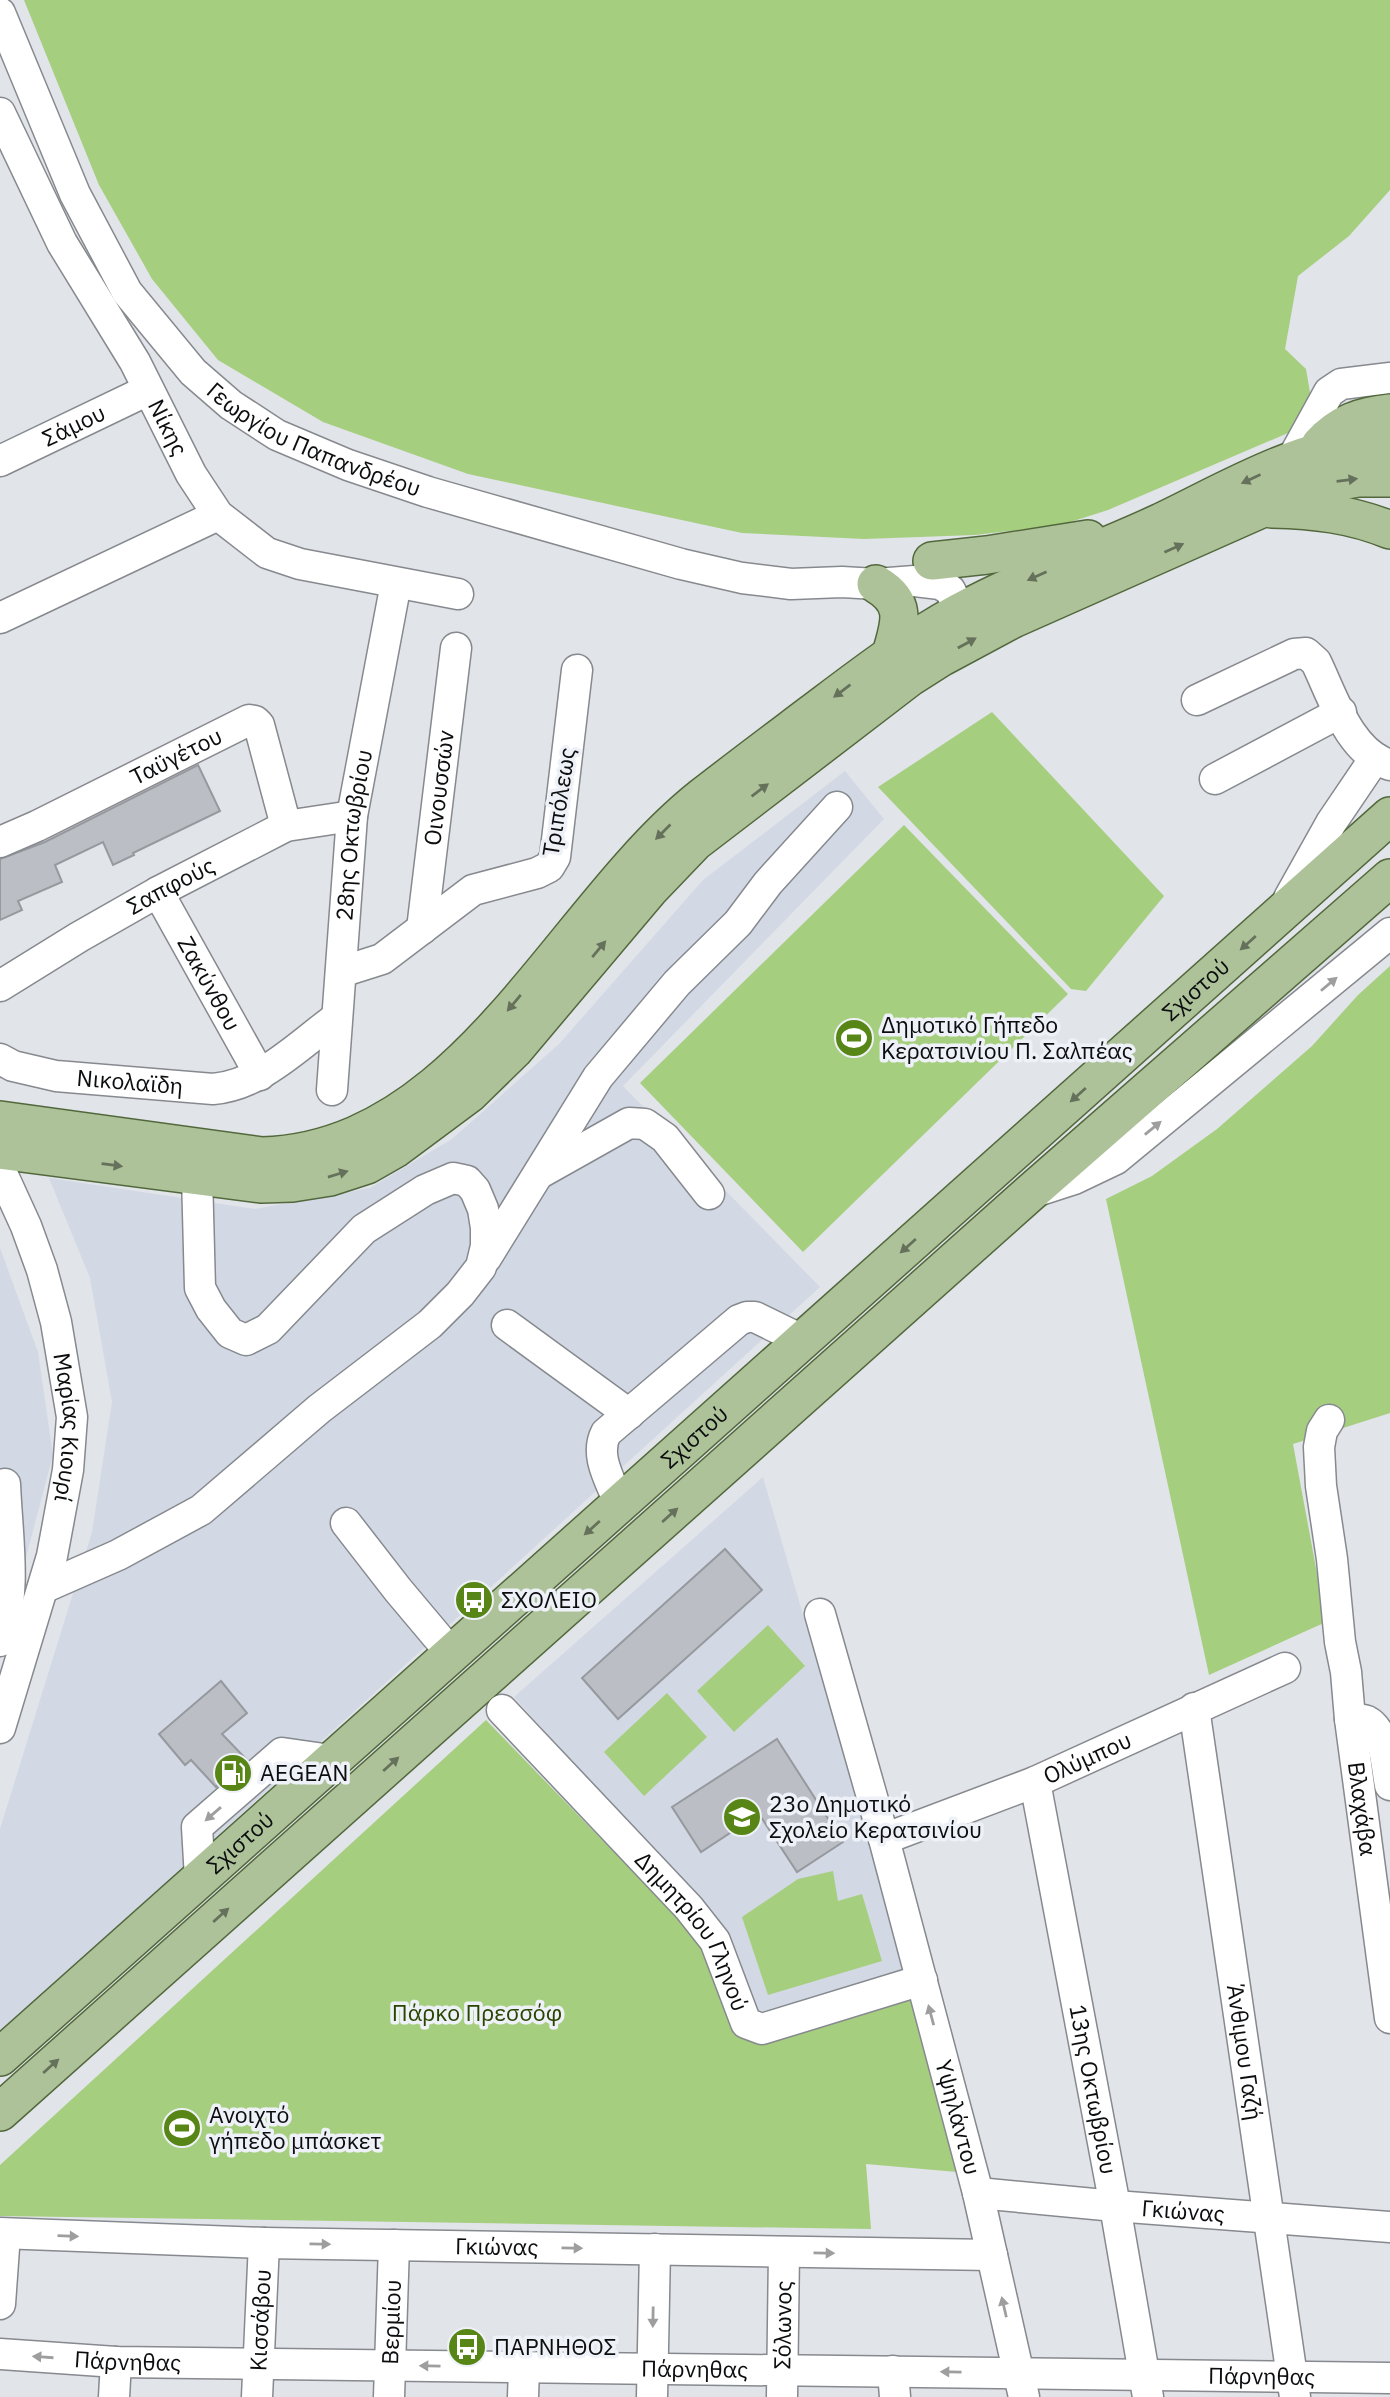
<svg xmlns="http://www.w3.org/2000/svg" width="1390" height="2397" viewBox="0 0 1390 2397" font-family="'IBM Plex Sans',sans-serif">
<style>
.built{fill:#d2d9e5}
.green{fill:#a6ce7f}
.building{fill:#bbbec4;stroke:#96999e;stroke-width:2}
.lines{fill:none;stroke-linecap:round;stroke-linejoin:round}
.minor-casing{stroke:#86898e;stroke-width:33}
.major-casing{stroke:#52683c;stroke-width:40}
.minor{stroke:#fff;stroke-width:30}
.major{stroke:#adc299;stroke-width:37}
.oneway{fill:#65715b}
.oneway2{fill:#9e9e9f}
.labels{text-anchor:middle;stroke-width:7;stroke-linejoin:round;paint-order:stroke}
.street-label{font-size:23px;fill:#0c0d0f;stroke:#eef1f7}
.poi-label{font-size:23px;fill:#0c0d0f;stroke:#eef1f7;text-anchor:start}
.park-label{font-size:23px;fill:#2a4500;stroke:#eef1f7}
</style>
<rect width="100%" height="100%" fill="#e1e4e9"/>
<g class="built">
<polygon points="845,771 884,819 623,1086 820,1287 0,2034 0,1829 92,1532 112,1402 90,1278 49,1178 255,1209 370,1188 452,1139 559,1044 703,880"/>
<polygon points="0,1248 38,1352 53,1455 0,1656"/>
<polygon points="763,1477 907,1973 763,2011 748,2005 730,1936 514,1697"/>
</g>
<g class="green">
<polygon points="24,0 1390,0 1390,190 1349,236 1298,276 1285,349 1306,369 1312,404 1309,424 1108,510 1061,525 975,535 864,539 742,533 468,474 323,422 218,360 152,279 99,185"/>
<polygon points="992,712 1164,896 1086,991 1071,989 878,787"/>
<polygon points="904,825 1068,994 803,1252 640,1083"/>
<polygon points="1390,966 1390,1413 1293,1444 1326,1622 1209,1675 1106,1199 1152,1176 1217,1129 1312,1046 1358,995"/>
<polygon points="768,1625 805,1666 734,1732 697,1691"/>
<polygon points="667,1693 707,1737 644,1796 604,1752"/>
<polygon points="486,1720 701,1942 753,2039 910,1999 957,2172 866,2164 871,2229 0,2216 0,2165"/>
<polygon points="833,1871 838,1901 862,1894 882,1961 768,1995 742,1917 798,1879"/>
</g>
<g class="building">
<polygon points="198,765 220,811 133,853 134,855 113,865 103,842 55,865 62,882 18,901 22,910 0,920 0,859 45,842"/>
<polygon points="725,1549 762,1590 618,1719 582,1678"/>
<polygon points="221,1681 247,1713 222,1734 247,1760 216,1787 191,1760 185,1765 159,1734"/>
<polygon points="777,1739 843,1842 797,1872 759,1814 701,1852 672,1807"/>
</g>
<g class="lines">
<defs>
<g id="minor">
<path id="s1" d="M 0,13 L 75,194 L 127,292 L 193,372 L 231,405 L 277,435 L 348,465 L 428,492 L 681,564 L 742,578 L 791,584 L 842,582 L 876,584 L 915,581 L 940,584 L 950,590 L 961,612"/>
<path id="s2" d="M 0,113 L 62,243 L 135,362 L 191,474 L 218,515 L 267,553 L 300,564 L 458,594"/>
<path id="s3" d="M 0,461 L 148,390"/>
<polyline points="1291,461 1329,392 1341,384 1390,378"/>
<polyline points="0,618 218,515"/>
<path d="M 1197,700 L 1294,654 L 1306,653 L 1316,662 C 1333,697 1349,752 1390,765"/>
<polyline points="1215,779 1341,712"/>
<path id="s4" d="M 0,842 L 37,826 L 249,720 L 255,721 L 259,725 L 286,826"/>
<path id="s5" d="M 158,892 L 260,1075"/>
<polyline points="1289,898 1331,823 1375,758"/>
<path id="s6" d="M 422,929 L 456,648"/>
<polyline points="341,972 382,959 473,890 537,873 549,867 555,857 577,670"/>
<path id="s7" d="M 0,986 L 79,937 L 158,892 L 286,826 L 352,816"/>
<path id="s8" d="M 0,1059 L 13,1066 L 56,1076 L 213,1089 C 261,1085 299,1045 336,1018"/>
<path id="s9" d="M 332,1090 L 352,816 L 396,583"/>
<path id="s10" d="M 0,1169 L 26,1226 L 42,1270 L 56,1322 L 72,1417 L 68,1470 L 52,1556 L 0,1728"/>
<polyline points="540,1173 629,1123 645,1124 665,1138 709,1194"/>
<polyline points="1037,1191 1074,1179 1116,1159 1390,933"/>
<polyline points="486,1258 598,1077 677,983 738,923 768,883 837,807"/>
<polyline points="507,1325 629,1414"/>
<path id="s11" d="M 1329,1420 L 1322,1431 L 1319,1447 L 1321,1486 L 1332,1559 L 1340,1642 L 1346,1672 L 1350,1719 L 1390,2018"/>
<path d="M 619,1503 C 611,1481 594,1456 606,1433 L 739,1320 L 747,1317 L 755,1317 L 802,1340"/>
<polyline points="346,1523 398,1590 451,1653"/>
<polyline points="43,1588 118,1555 201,1510 319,1409 430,1324 460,1294 481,1267 486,1246 486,1228 483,1209 475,1190 467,1181 453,1178 425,1190 364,1229 268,1329 246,1340 230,1333 211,1309 200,1288 197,1175"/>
<path id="s12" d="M 820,1614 L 884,1839 L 978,2193 L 1024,2397"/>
<path d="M 0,1641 C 17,1592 7,1535 5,1484"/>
<path id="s13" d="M 1194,1708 L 1295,2397"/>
<path id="s14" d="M 502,1710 L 689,1908 L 715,1941 L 746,2023 L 762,2029 L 922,1980"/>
<path d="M 1350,1719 C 1355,1719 1362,1719 1367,1721 C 1386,1731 1386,1766 1390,1785"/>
<path id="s15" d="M 1035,1782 L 1115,2206 L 1148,2397"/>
<path id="s16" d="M 884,1839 L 1035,1782 L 1285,1668"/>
<polyline points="200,1878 197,1827 282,1753 331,1760"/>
<path id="s17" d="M 978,2193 L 1115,2206 L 1390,2227"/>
<path id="s18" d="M 0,2233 L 264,2243 L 992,2255"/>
<polyline points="0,2304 5,2234"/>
<path id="s19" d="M 0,2354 L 116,2362 L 1390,2378"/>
<polyline points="893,2371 895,2397"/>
<polyline points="114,2397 116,2362"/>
<path id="s20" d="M 257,2397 L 264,2243"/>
<path id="s21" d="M 389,2397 L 394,2245"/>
<polyline points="523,2397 524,2367"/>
<polyline points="652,2397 655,2249"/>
<path id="s22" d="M 782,2397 L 784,2252"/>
</g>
<g id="major">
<path d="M 1320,445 C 1340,423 1361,416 1390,413"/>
<path d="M 1272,509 C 1314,510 1351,514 1390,530"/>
<polyline points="932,561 987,555 1088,539"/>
<path d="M 876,584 C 908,603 900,623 891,654"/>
<path d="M 0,1120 L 262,1156 C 465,1150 560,910 702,797 C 738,769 774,742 811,714 C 859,678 905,642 958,613 C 1022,578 1092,554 1159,523 C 1229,490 1311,438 1390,444"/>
<polyline points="0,1150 261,1184 292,1183 330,1177 367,1165 395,1149 469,1094 514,1050 649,890 695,842 909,678 942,657 1013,619 1261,509 1324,484 1358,478 1390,478"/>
<path id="s23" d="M 0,2057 L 1390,816"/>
<polyline points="0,2112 1030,1193 1390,878"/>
</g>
</defs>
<use href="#minor" class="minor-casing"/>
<use href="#major" class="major-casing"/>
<use href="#minor" class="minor"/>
<use href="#major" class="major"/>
</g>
<defs><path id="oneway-solid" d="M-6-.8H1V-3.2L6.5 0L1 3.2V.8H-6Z" transform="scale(1.75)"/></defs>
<g class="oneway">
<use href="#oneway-solid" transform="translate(1251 479) rotate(155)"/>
<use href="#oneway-solid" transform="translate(1347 480) rotate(-7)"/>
<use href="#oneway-solid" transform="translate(1174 548) rotate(-24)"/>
<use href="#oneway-solid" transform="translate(1037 576) rotate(156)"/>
<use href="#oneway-solid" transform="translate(967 643) rotate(-29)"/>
<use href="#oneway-solid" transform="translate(842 691) rotate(143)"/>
<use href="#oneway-solid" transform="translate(760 790) rotate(-37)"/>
<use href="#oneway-solid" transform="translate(663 832) rotate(135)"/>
<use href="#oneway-solid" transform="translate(1248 943) rotate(138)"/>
<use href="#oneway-solid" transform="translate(599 949) rotate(-50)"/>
<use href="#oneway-solid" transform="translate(514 1003) rotate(130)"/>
<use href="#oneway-solid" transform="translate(1078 1095) rotate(138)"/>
<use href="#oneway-solid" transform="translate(112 1165) rotate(7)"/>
<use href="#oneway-solid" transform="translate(338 1174) rotate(-17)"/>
<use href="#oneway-solid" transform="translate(908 1246) rotate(138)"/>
<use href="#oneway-solid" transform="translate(670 1515) rotate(-42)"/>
<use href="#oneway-solid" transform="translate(592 1528) rotate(138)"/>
<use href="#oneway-solid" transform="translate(391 1764) rotate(-42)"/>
<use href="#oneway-solid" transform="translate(221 1915) rotate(-42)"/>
<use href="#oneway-solid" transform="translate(51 2066) rotate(-42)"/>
</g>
<g class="oneway2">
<use href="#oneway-solid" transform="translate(1329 984) rotate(-40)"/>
<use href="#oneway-solid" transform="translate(1153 1128) rotate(-39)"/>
<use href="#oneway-solid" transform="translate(213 1814) rotate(139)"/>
<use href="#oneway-solid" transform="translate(931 2015) rotate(-105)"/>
<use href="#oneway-solid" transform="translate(68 2236) rotate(2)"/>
<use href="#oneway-solid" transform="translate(320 2244) rotate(1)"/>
<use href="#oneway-solid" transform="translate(572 2248) rotate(1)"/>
<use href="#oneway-solid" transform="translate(824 2253) rotate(1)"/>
<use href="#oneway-solid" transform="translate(1004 2307) rotate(-103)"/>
<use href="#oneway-solid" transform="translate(653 2317) rotate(91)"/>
<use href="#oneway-solid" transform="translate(43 2357) rotate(-176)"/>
<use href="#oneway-solid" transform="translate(430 2366) rotate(-179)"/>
<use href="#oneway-solid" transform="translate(951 2372) rotate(-179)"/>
</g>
<defs>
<symbol id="stadium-disc" viewBox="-11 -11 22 22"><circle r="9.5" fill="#588616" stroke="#eef1f7"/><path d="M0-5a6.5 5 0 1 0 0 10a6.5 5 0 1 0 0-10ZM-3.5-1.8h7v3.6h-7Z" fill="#fff"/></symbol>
<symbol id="bus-disc" viewBox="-11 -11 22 22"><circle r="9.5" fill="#588616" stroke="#eef1f7"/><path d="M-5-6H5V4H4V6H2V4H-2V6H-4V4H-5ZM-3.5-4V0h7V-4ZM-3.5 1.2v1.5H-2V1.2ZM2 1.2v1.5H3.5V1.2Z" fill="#fff"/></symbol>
<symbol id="fuel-disc" viewBox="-11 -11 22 22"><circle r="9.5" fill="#588616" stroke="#eef1f7"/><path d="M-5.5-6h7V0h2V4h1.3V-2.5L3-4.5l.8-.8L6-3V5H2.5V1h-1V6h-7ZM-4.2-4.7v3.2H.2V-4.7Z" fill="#fff"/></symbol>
<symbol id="school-disc" viewBox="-11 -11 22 22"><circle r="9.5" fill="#588616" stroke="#eef1f7"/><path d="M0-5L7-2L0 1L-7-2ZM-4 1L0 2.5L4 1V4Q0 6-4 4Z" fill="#fff"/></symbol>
</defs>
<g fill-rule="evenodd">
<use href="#stadium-disc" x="832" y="1016" width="44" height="44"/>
<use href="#bus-disc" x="452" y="1578" width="44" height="44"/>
<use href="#fuel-disc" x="211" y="1751" width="44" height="44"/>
<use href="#school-disc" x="720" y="1795" width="44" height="44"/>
<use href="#stadium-disc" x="160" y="2106" width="44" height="44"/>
<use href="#bus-disc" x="445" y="2325" width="44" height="44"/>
</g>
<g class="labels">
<g class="street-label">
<text dy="8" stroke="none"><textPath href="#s3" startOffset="82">Σάμου</textPath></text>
<text dy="8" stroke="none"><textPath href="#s2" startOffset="357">Νίκης</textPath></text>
<text dy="8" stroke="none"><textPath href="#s1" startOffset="551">Γεωργίου Παπανδρέου</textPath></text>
<text dy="8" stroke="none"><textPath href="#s4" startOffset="196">Ταϋγέτου</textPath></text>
<text dy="8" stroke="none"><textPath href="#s6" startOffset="142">Οινουσσών</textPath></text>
<text transform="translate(559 802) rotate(-81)" y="8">Τριπόλεως</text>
<text dy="8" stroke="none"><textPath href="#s9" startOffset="256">28ης Οκτωβρίου</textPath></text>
<text dy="8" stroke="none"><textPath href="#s7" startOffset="198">Σαπφούς</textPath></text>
<text dy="8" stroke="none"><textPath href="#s5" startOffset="105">Ζακύνθου</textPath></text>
<text dy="8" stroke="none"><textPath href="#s23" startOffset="1603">Σχιστού</textPath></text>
<text dy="8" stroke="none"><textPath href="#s8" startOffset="133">Νικολαϊδη</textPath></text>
<text dy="8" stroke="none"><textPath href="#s10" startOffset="270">Μαρίας Κιουρί</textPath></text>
<text dy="8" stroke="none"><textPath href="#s23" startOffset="931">Σχιστού</textPath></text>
<text dy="8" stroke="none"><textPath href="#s16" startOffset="219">Ολύμπου</textPath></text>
<text dy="8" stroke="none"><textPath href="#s11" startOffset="394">Βλαχάβα</textPath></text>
<text dy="8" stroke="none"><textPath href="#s23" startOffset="322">Σχιστού</textPath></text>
<text dy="8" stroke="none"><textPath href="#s14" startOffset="294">Δημητρίου Γληνού</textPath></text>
<text dy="8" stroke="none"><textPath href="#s13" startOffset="348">Άνθιμου Γαζή</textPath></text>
<text dy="8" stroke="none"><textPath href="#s15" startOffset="313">13ης Οκτωβρίου</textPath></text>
<text dy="8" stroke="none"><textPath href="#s12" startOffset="522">Υψηλάντου</textPath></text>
<text dy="8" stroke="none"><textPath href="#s17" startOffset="206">Γκιώνας</textPath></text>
<text dy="8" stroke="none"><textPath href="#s18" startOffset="497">Γκιώνας</textPath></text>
<text dy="8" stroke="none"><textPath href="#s20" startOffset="77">Κισσάβου</textPath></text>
<text dy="8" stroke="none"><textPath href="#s21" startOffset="75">Βερμίου</textPath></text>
<text dy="8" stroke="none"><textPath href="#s22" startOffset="72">Σόλωνος</textPath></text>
<text dy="8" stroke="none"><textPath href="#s19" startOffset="128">Πάρνηθας</textPath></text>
<text dy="8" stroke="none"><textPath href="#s19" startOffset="695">Πάρνηθας</textPath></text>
<text dy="8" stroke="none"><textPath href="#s19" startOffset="1262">Πάρνηθας</textPath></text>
</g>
<g class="poi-label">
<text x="881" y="1033">Δημοτικό Γήπεδο<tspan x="881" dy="26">Κερατσινίου Π. Σαλπέας</tspan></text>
<text x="501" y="1608">ΣΧΟΛΕΙΟ</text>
<text x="260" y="1781">AEGEAN</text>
<text x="769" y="1812">23o Δημοτικό<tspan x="769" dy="26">Σχολείο Κερατσινίου</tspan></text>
<text x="209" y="2123">Ανοιχτό<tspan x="209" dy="26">γήπεδο μπάσκετ</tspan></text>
<text x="494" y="2355">ΠΑΡΝΗΘΟΣ</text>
</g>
<g class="park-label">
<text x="477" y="2021">Πάρκο Πρεσσόφ</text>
</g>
</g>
</svg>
